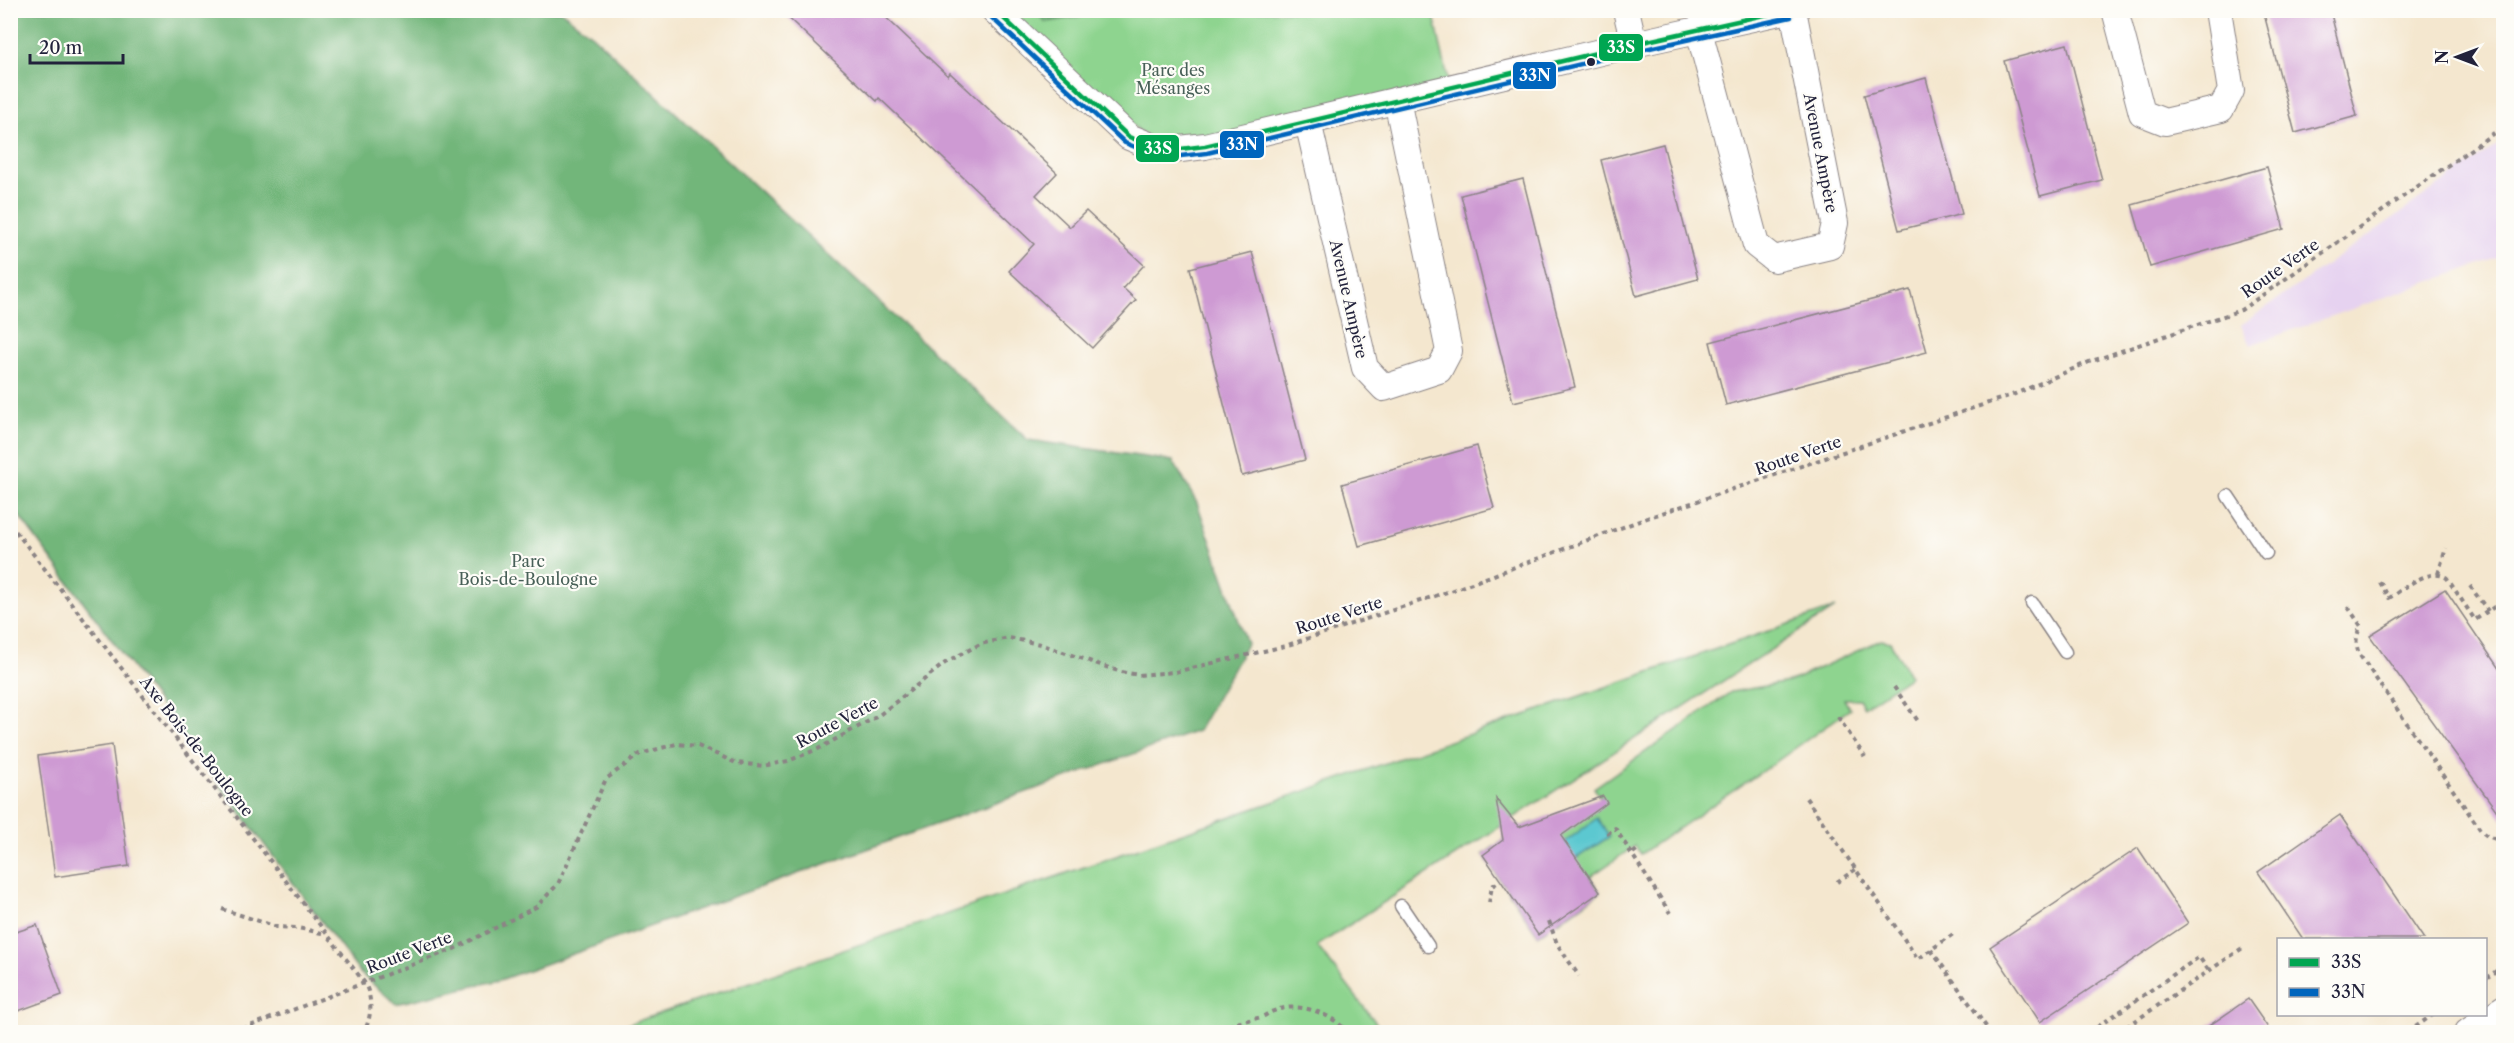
<svg xmlns="http://www.w3.org/2000/svg" width="2514" height="1043" viewBox="0 0 2514 1043" font-family="'Libre Caslon Text',serif">
<style>
.built{fill:#e6d2f0}
.green{fill:#8ed48f;stroke:#587b65;stroke-width:1.5}
.forest{fill:#72b67a;stroke:#4a6c5a;stroke-width:1.5}
.water{fill:#5bc8d0;stroke:#3e7586;stroke-width:1.5}
.building{fill:#ce9ad3}
.lines{fill:none;stroke-linecap:round;stroke-linejoin:round}
.lane-casing{stroke:#8b8485;stroke-width:15}
.street-casing{stroke:#8b8485;stroke-width:28}
.path{stroke:#8b8485;stroke-width:4;stroke-dasharray:4.5 4.5;stroke-linecap:butt}
.lane{stroke:#fff;stroke-width:12}
.street{stroke:#fff;stroke-width:26}
.bus-1-casing{stroke:#fdfcf7;stroke-width:9}
.bus-2-casing{stroke:#fdfcf7;stroke-width:9}
.bus-1{stroke:#00a651;stroke-width:4.5}
.bus-2{stroke:#0065bd;stroke-width:4.5}
.bus-dot{fill:#22223b;stroke:#fdfcf7;stroke-width:2}
.labels{text-anchor:middle;stroke-width:4.5;stroke-linejoin:round;paint-order:stroke}
.park-label{font-size:16px;fill:#486058;stroke:#fdfcf7}
.street-label{font-size:16px;fill:#22223b;stroke:#fdfcf7}
.line-badge{stroke:#fdfcf7;stroke-width:2}
.badge-label{font-size:16px;text-anchor:middle;font-weight:bold;fill:#fff}
</style>
<rect width="100%" height="100%" fill="#fdfcf7"/>
<filter id="ink" filterUnits="userSpaceOnUse"><feTurbulence type="fractalNoise" baseFrequency=".0167" numOctaves="2"/><feDisplacementMap in="SourceGraphic" scale="12" xChannelSelector="R" yChannelSelector="G"/><feConvolveMatrix kernelMatrix="1 2 1 2 8 2 1 2 1" color-interpolation-filters="sRGB"/></filter>
<filter id="wash" filterUnits="userSpaceOnUse"><feTurbulence type="fractalNoise" baseFrequency=".008" numOctaves="4" result="noise"/><feDisplacementMap in="SourceGraphic" scale="24" xChannelSelector="R" yChannelSelector="G"/><feGaussianBlur stdDeviation="1.35" result="paint"/><feColorMatrix in="noise" values="0 0 0 0 0 0 0 0 0 0 0 0 0 0 0 0 0 1.4 0 .05"/><feComposite in="paint" operator="in"/></filter>
<g filter="url(#wash)">
<rect width="100%" height="100%" fill="#f4e7cf"/>
<polygon class="built" points="2503,141 2503,256 2250,345 2241,325"/>
<g class="green">
<polygon points="994,11 1433,11 1450,88 1164,151"/>
<polygon points="1835,608 1317,946 1383,1032 606,1032"/>
<polygon points="1881,640 1890,642 1910,676 1864,707 1859,699 1844,699 1850,709 1780,759 1641,854 1635,846 1590,877 1600,892 1558,922 1555,919 1544,923 1547,929 1538,935 1483,855 1503,840 1505,828 1517,824 1520,827 1602,799 1594,788 1731,692 1789,682"/>
</g>
<g class="forest">
<polygon points="11,10 561,11 592,35 1028,440 1173,461 1197,503 1247,644 1198,731 500,980 396,1004 360,973 11,505"/>
<polygon points="1034,11 1106,11 1105,13 1046,22"/>
</g>
<polygon class="water" points="1597,818 1609,837 1569,863 1558,847"/>
<g id="blocks">
<g class="building">
<polygon points="780,10 878,10 948,76 950,73 1057,173 1036,195 1070,227 1086,211 1144,265 1123,288 1136,300 1092,348 1009,271 1034,244 879,98 877,101"/>
<polygon points="2263,10 2330,10 2357,116 2295,133"/>
<polygon points="2067,44 2102,180 2040,196 2004,61"/>
<polygon points="1926,78 1962,214 1899,230 1864,95"/>
<polygon points="1663,144 1698,279 1636,296 1601,160"/>
<polygon points="2267,167 2284,229 2150,267 2132,205"/>
<polygon points="1523,179 1575,387 1513,402 1461,195"/>
<polygon points="1252,252 1305,460 1242,476 1190,268"/>
<polygon points="1910,290 1927,352 1726,405 1710,342"/>
<polygon points="1477,446 1494,508 1359,546 1342,484"/>
<polygon points="2445,589 2504,676 2504,821 2370,636"/>
<polygon points="112,745 129,866 55,877 38,756"/>
<polygon points="1603,796 1607,803 1561,836 1600,892 1538,935 1483,855 1503,840 1496,799 1519,827"/>
<polygon points="2340,815 2424,939 2303,939 2258,872"/>
<polygon points="2138,848 2188,923 2040,1022 1990,947"/>
<polygon points="37,925 62,995 10,1014 10,934"/>
<polygon points="2248,999 2271,1032 2200,1032"/>
</g>
</g>
</g>
<g filter="url(#ink)">
<use href="#blocks" fill-opacity="0" stroke="#8b8485" stroke-width="1.5"/>
<g class="lines">
<defs>
<g id="lane">
<polyline points="2228,496 2266,553"/>
<polyline points="2032,603 2065,652"/>
<polyline points="1401,906 1428,946"/>
</g>
<g id="street">
<polyline points="994,10 1129,137 1164,151 1205,146 1634,44 1789,10"/>
<polyline points="1626,10 1634,44"/>
<polyline points="2115,10 2142,113 2165,122 2221,109 2231,91 2218,10"/>
<polyline points="1699,31 1756,245 1774,259 1830,246 1835,223 1793,10"/>
<polyline points="1308,122 1365,368 1384,388 1439,370 1449,351 1397,100"/>
<polyline points="2468,1032 2504,1008"/>
</g>
</defs>
<use href="#lane" class="lane-casing"/>
<use href="#street" class="street-casing"/>
<g class="path">
<path d="M 10,524 L 364,982 C 373,998 372,1016 364,1032"/>
<polyline points="2438,574 2446,548"/>
<path d="M 2380,582 L 2389,598 C 2404,589 2429,566 2447,578 L 2475,620 L 2497,605"/>
<polyline points="2470,586 2488,611"/>
<path d="M 2348,607 L 2361,626 C 2356,636 2355,643 2359,654 L 2482,832 L 2487,836 L 2504,842"/>
<polyline points="1894,687 1918,721"/>
<polyline points="1838,717 1865,757"/>
<polyline points="1806,798 1918,959 1956,932"/>
<polyline points="1607,834 1615,828 1670,913"/>
<polyline points="1633,853 1638,849"/>
<polyline points="1837,882 1856,869"/>
<polyline points="1489,903 1492,886 1500,881"/>
<polyline points="222,909 277,927 298,928 326,934"/>
<polyline points="1549,921 1557,944 1579,976"/>
<polyline points="1931,950 1990,1032"/>
<polyline points="2486,978 2504,966"/>
<polyline points="234,1032 454,949 536,907 558,884 606,779 640,754 676,744 698,746 736,763 763,766 788,761 818,749 878,716 945,663 980,644 1009,638 1040,644 1121,672 1139,675 1175,672 1285,646 1453,590 1650,517 2015,394 2089,362 2241,310 2504,126"/>
<path d="M 1222,1032 C 1234,1020 1246,1022 1261,1017 C 1266,1016 1269,1012 1274,1011 C 1298,1001 1332,1013 1347,1032"/>
<polyline points="2090,1032 2199,957 2209,971"/>
<polyline points="2119,1032 2244,947"/>
<polyline points="2408,1032 2434,1014"/>
</g>
<use href="#lane" class="lane"/>
<use href="#street" class="street"/>
<defs>
<polyline id="bus-1" points="995,10 1129,137 1164,151 1205,146 1634,44 1787,10"/>
<polyline id="bus-2" points="989,15 1125,143 1163,158 1207,153 1636,51 1791,17"/>
</defs>
<use href="#bus-1" class="bus-1-casing"/>
<use href="#bus-2" class="bus-2-casing"/>
<use href="#bus-1" class="bus-1"/>
<use href="#bus-2" class="bus-2"/>
</g>
</g>
<circle class="bus-dot" cx="1591" cy="62" r="5"/>
<g class="labels">
<g class="park-label">
<text x="1173" y="76">Parc des<tspan x="1173" dy="18">Mésanges</tspan></text>
<text x="528" y="567">Parc<tspan x="528" dy="18">Bois-de-Boulogne</tspan></text>
</g>
<g class="street-label">
<text transform="translate(1821 153) rotate(79)" y="6">Avenue Ampère</text>
<text transform="translate(2280 268) rotate(-35)" y="6">Route Verte</text>
<text transform="translate(1349 299) rotate(77)" y="6">Avenue Ampère</text>
<text transform="translate(1798 455) rotate(-19)" y="6">Route Verte</text>
<text transform="translate(1339 615) rotate(-18)" y="6">Route Verte</text>
<text transform="translate(837 722) rotate(-28)" y="6">Route Verte</text>
<text transform="translate(197 746) rotate(52)" y="6">Axe Bois-de-Boulogne</text>
<text transform="translate(409 952) rotate(-21)" y="6">Route Verte</text>
</g>
</g>
<g class="line-badge">
<rect x="1598" y="33" width="46" height="29" rx="6" fill="#00a651"/>
<rect x="1512" y="61" width="45" height="29" rx="6" fill="#0065bd"/>
<rect x="1219" y="130" width="46" height="29" rx="6" fill="#0065bd"/>
<rect x="1135" y="134" width="45" height="29" rx="6" fill="#00a651"/>
</g>
<g class="badge-label">
<text x="1621" y="53">33S</text>
<text x="1535" y="81">33N</text>
<text x="1242" y="150">33N</text>
<text x="1158" y="154">33S</text>
</g>
<rect width="2514" height="1043" fill="none" stroke="#fdfcf7" stroke-width="36"/>
<rect x="2277" y="938" width="210" height="78" fill="#fdfcf7" stroke="#a5a5ac" stroke-width="1.5"/>
<rect x="2289" y="958" width="30" height="9" fill="#00a651" stroke="#a5a5ac" stroke-width="1.5"/>
<text x="2331" y="968" font-size="18" fill="#22223b">33S</text>
<rect x="2289" y="988" width="30" height="9" fill="#0065bd" stroke="#a5a5ac" stroke-width="1.5"/>
<text x="2331" y="998" font-size="18" fill="#22223b">33N</text>
<g transform="translate(2457 57) rotate(270)" stroke="#fdfcf7" stroke-width="4.5" paint-order="stroke">
<path d="M0-4.5L10 22L0 15L-10 22Z" fill="#22223b"/>
<text y="-9" font-size="16" font-weight="bold" text-anchor="middle" fill="#22223b">N</text>
</g>
<path d="M30 54v9h93v-9" fill="none" stroke="#22223b" stroke-width="3"/>
<text x="39" y="54" font-size="18" fill="#22223b" stroke="#fdfcf7" stroke-width="4.5" paint-order="stroke">20 m</text>
</svg>
